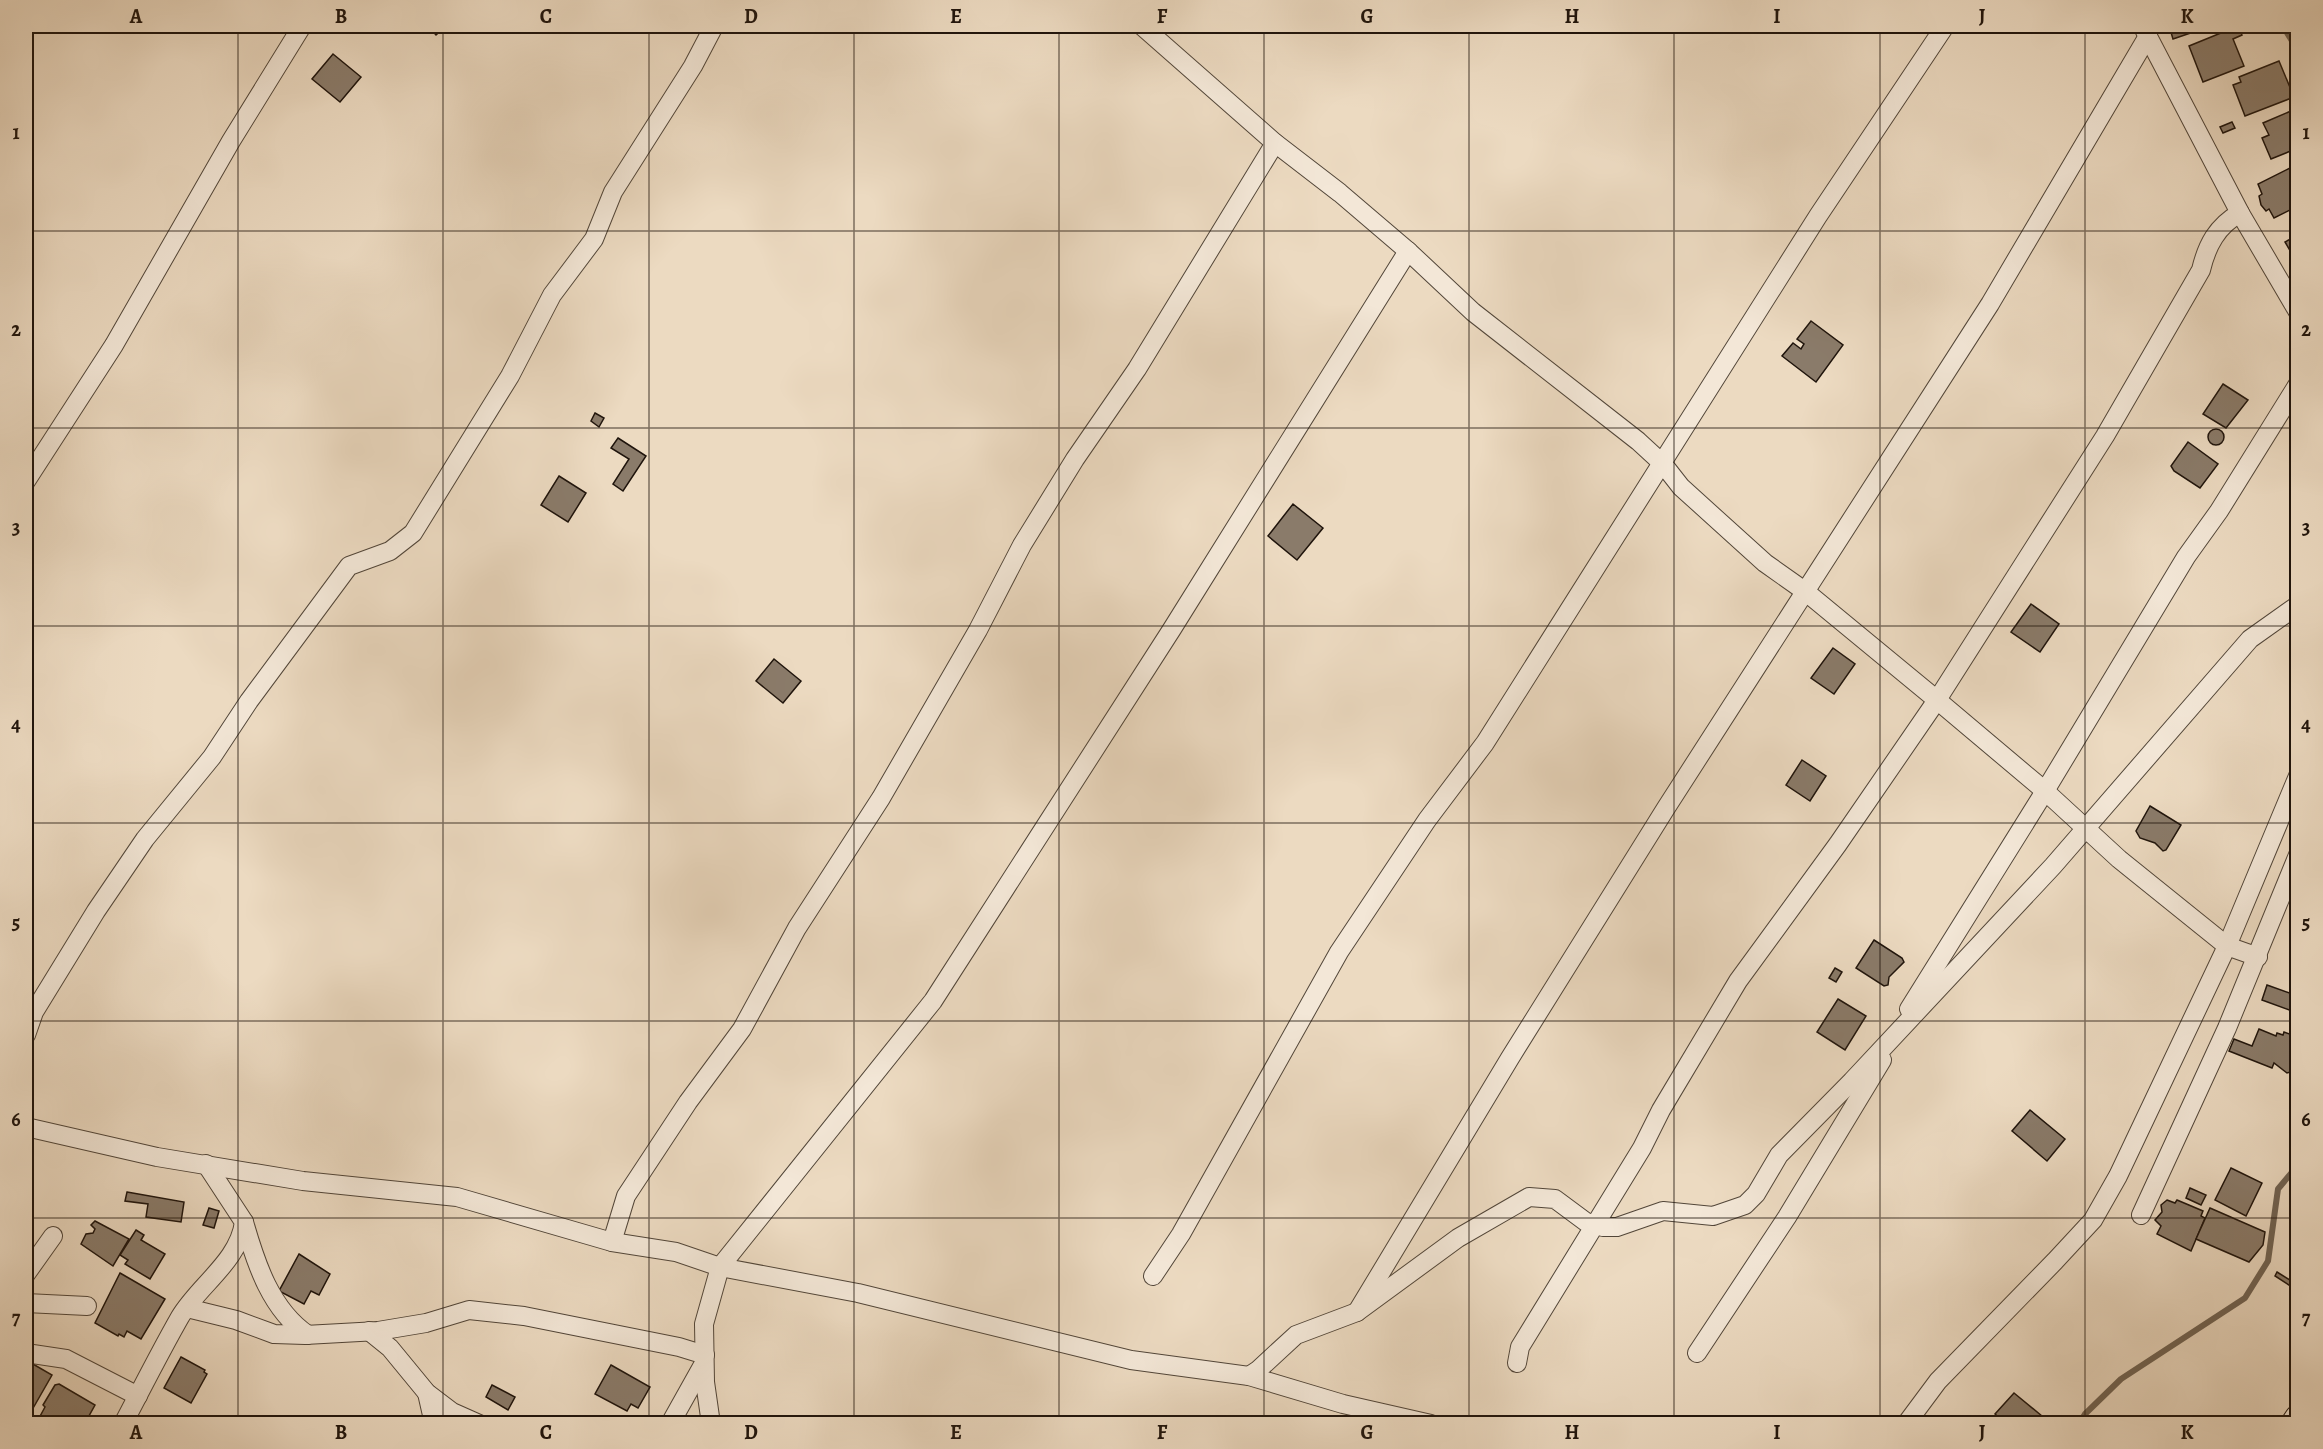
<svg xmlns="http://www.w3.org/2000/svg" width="2323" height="1449" viewBox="0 0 2323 1449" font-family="Alegreya,serif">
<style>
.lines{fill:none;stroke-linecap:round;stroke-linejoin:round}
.stream{stroke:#706353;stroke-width:6}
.building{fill:#8a7b6a;stroke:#1f140c;stroke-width:1.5}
.minor-casing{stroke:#524639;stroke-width:20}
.secondary-casing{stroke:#1f140c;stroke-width:28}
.minor{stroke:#f3e7d7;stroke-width:18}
.secondary{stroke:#f3e7d7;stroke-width:26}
.grid{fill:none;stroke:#1f140c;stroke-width:1.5;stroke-opacity:0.55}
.neatline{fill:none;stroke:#1f140c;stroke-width:2}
.grid-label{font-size:20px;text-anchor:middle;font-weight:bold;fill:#1f140c}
</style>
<rect width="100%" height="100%" fill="#ecdac1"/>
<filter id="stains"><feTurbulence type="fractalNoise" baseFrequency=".00333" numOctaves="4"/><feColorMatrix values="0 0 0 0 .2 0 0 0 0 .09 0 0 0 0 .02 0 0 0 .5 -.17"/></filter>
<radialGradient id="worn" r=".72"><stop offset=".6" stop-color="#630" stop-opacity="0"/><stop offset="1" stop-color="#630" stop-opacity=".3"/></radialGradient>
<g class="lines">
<g class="stream">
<polyline points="2283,26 2298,51"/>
<polyline points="2079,1424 2085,1414 2121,1379 2245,1298 2268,1261 2278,1189 2298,1165"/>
</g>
</g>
<g class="building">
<polygon points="428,26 446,26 436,35"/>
<polygon points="2155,26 2211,26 2173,39 2170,29 2162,32"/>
<polygon points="2238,26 2242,35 2233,39 2244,66 2203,82 2189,46"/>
<polygon points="333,54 361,77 340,102 312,79"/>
<polygon points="2279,61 2294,97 2245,116 2233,85 2241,82 2239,77"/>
<polygon points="2298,108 2298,148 2271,159 2262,138 2269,135 2263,123"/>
<polygon points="2232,122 2235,128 2223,133 2220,127"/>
<polygon points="2290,168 2294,175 2298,174 2298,206 2274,218 2269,209 2266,211 2261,205 2259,196 2262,194 2258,184"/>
<polygon points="2298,235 2298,264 2285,242"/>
<polygon points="1811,321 1843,345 1816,382 1782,356 1793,343 1801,349 1804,344 1797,339"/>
<polygon points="2223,384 2248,400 2226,428 2203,414"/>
<polygon points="595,413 604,418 599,427 591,421"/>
<circle cx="2216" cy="437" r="8"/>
<polygon points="618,438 646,456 623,491 613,484 629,459 611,448"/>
<polygon points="2188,442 2218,464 2200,488 2174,471 2171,466"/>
<polygon points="559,476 586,493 568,522 541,505"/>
<polygon points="1293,504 1323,528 1297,560 1268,536"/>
<polygon points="2031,604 2059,624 2040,652 2011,632"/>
<polygon points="1833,648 1855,664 1834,694 1811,678"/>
<polygon points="774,659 801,681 783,703 756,681"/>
<polygon points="1802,760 1826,776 1810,801 1786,785"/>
<polygon points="2150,806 2181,825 2166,850 2163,851 2155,843 2140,838 2136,831"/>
<polygon points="1874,940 1902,958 1904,962 1889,977 1888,985 1884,986 1856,968"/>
<polygon points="1835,968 1842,972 1836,982 1829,978"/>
<polygon points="2267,985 2298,996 2292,1011 2262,1000"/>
<polygon points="1838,999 1866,1016 1845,1050 1817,1032"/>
<polygon points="2259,1029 2276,1036 2277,1033 2283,1035 2284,1032 2298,1037 2298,1070 2287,1073 2274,1063 2272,1068 2229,1051 2234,1039 2252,1046"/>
<polygon points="2030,1110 2065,1139 2047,1161 2012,1131"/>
<polygon points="2231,1168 2262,1183 2246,1216 2215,1200"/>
<polygon points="2190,1188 2206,1195 2201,1205 2186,1198"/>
<polygon points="127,1192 184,1202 181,1222 146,1217 148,1204 125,1201"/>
<polygon points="2167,1200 2175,1203 2177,1200 2203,1211 2201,1216 2205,1218 2191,1251 2157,1234 2161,1226 2155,1220 2162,1212 2161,1205"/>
<polygon points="209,1208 219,1211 214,1228 203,1225"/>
<polygon points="2210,1208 2265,1232 2263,1245 2249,1262 2196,1239"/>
<polygon points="95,1221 129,1239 113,1266 81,1244 86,1234 93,1233 95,1229 91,1225"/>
<polygon points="136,1230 144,1235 141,1240 165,1254 150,1279 125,1264 128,1260 120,1255"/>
<polygon points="299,1254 330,1274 319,1295 311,1291 304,1304 279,1291"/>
<polygon points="2277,1272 2298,1285 2298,1291 2275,1276"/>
<polygon points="120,1273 165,1299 141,1339 127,1331 124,1337 119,1334 118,1336 95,1323"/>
<polygon points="181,1357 205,1370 204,1372 207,1374 191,1403 164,1388"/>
<polygon points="26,1360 52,1375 32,1410 26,1406"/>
<polygon points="611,1365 650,1387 638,1408 631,1404 627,1411 595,1394"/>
<polygon points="59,1384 95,1405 89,1416 90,1424 44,1424 38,1420 45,1407 43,1405 55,1385"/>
<polygon points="492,1385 515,1397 508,1410 486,1397"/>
<polygon points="2014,1393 2042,1416 2035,1424 2006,1424 1995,1414"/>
</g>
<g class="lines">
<defs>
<g id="minor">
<polyline points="1142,26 1275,143 1340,193 1408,251 1473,312 1638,441 1663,464 1681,487 1765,563 1806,592 1937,700 2045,791 2119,859 2227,946 2258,957"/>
<polyline points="2144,29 2240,213 2298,312"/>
<polyline points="26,481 114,345 231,141 302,26"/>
<polyline points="1909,1009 2045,791 2186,557 2219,511 2298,384"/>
<polyline points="26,1035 34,1012 96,911 145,839 212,757 249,701 349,566 390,551 413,533 510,376 552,295 594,239 613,192 693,66 714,26"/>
<polyline points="26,1127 157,1157 303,1181 457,1197 612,1242 676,1252 720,1267 858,1293 1131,1360 1249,1376 1343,1404 1431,1424"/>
<polyline points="2141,1215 2227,1028 2298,855"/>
<path d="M 244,1222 C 256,1264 271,1310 308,1335"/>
<polyline points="612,1242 626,1196 688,1102 742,1029 797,928 881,798 978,630 1022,545 1075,459 1137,369 1275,143"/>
<polyline points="26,1274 53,1236"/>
<polyline points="1153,1276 1181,1234 1339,952 1427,820 1485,743 1818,216 1945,26"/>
<polyline points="26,1303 87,1306"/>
<polyline points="187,1308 236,1320 274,1334 305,1335 378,1331 426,1323 469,1310 524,1316 679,1347 705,1355"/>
<polyline points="1357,1312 1510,1058 1666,808 1990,304 2148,36"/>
<polyline points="369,1331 390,1348 427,1393 452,1412 479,1424"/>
<polyline points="26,1353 66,1359 138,1396"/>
<polyline points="1697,1353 1787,1217 1882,1060"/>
<path d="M 1517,1363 L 1520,1347 L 1642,1148 L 1661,1110 L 1738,981 L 1838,844 L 1937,700 L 2105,436 L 2201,270 C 2207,245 2217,226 2240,213"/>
<polyline points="1249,1376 1258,1370 1296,1335 1357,1312 1458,1238 1529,1197 1555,1199 1586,1222 1603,1227 1617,1227 1663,1211 1713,1216 1745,1205 1756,1194 1779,1155 1852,1081 2053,866 2250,639 2298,605"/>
<polyline points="427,1393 434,1424"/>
<path d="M 123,1424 C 142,1388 160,1352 180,1317 C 199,1285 239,1261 244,1222 L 206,1164"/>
<polyline points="670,1424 703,1365"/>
<polyline points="711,1424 705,1382 704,1324 720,1267 933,1001 1172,629 1408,251"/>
<polyline points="1906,1424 1938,1381 2055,1261 2093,1220 2118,1176 2227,946 2298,776"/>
</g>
<polyline id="secondary" points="2294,1424 2298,1418"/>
</defs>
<use href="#minor" class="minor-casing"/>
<use href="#secondary" class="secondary-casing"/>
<use href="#minor" class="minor"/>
<use href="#secondary" class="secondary"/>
</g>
<path class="grid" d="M 238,26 L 238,1424M 443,26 L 443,1424M 649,26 L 649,1424M 854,26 L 854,1424M 1059,26 L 1059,1424M 1264,26 L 1264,1424M 1469,26 L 1469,1424M 1674,26 L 1674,1424M 1880,26 L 1880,1424M 2085,26 L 2085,1424M 26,231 L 2298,231M 26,428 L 2298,428M 26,626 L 2298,626M 26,823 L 2298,823M 26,1021 L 2298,1021M 26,1218 L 2298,1218"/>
<rect width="2323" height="1449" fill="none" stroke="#ecdac1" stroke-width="66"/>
<rect x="33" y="33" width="2257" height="1383" class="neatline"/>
<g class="grid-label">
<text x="136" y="23">A</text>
<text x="341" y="23">B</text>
<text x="546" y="23">C</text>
<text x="751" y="23">D</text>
<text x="956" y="23">E</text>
<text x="1162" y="23">F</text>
<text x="1367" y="23">G</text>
<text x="1572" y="23">H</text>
<text x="1777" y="23">I</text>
<text x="1982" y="23">J</text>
<text x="2187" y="23">K</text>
<text x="16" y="139">1</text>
<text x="2306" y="139">1</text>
<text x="16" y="336">2</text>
<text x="2306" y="336">2</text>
<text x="16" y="534">3</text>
<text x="2306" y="534">3</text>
<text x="16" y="731">4</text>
<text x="2306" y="731">4</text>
<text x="16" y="929">5</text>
<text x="2306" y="929">5</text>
<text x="16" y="1126">6</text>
<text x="2306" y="1126">6</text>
<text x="16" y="1324">7</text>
<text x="2306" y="1324">7</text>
<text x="136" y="1439">A</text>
<text x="341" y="1439">B</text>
<text x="546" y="1439">C</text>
<text x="751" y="1439">D</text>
<text x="956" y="1439">E</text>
<text x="1162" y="1439">F</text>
<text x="1367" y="1439">G</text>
<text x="1572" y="1439">H</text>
<text x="1777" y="1439">I</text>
<text x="1982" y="1439">J</text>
<text x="2187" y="1439">K</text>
</g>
<rect width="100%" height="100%" filter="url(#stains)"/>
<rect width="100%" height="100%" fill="url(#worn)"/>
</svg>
